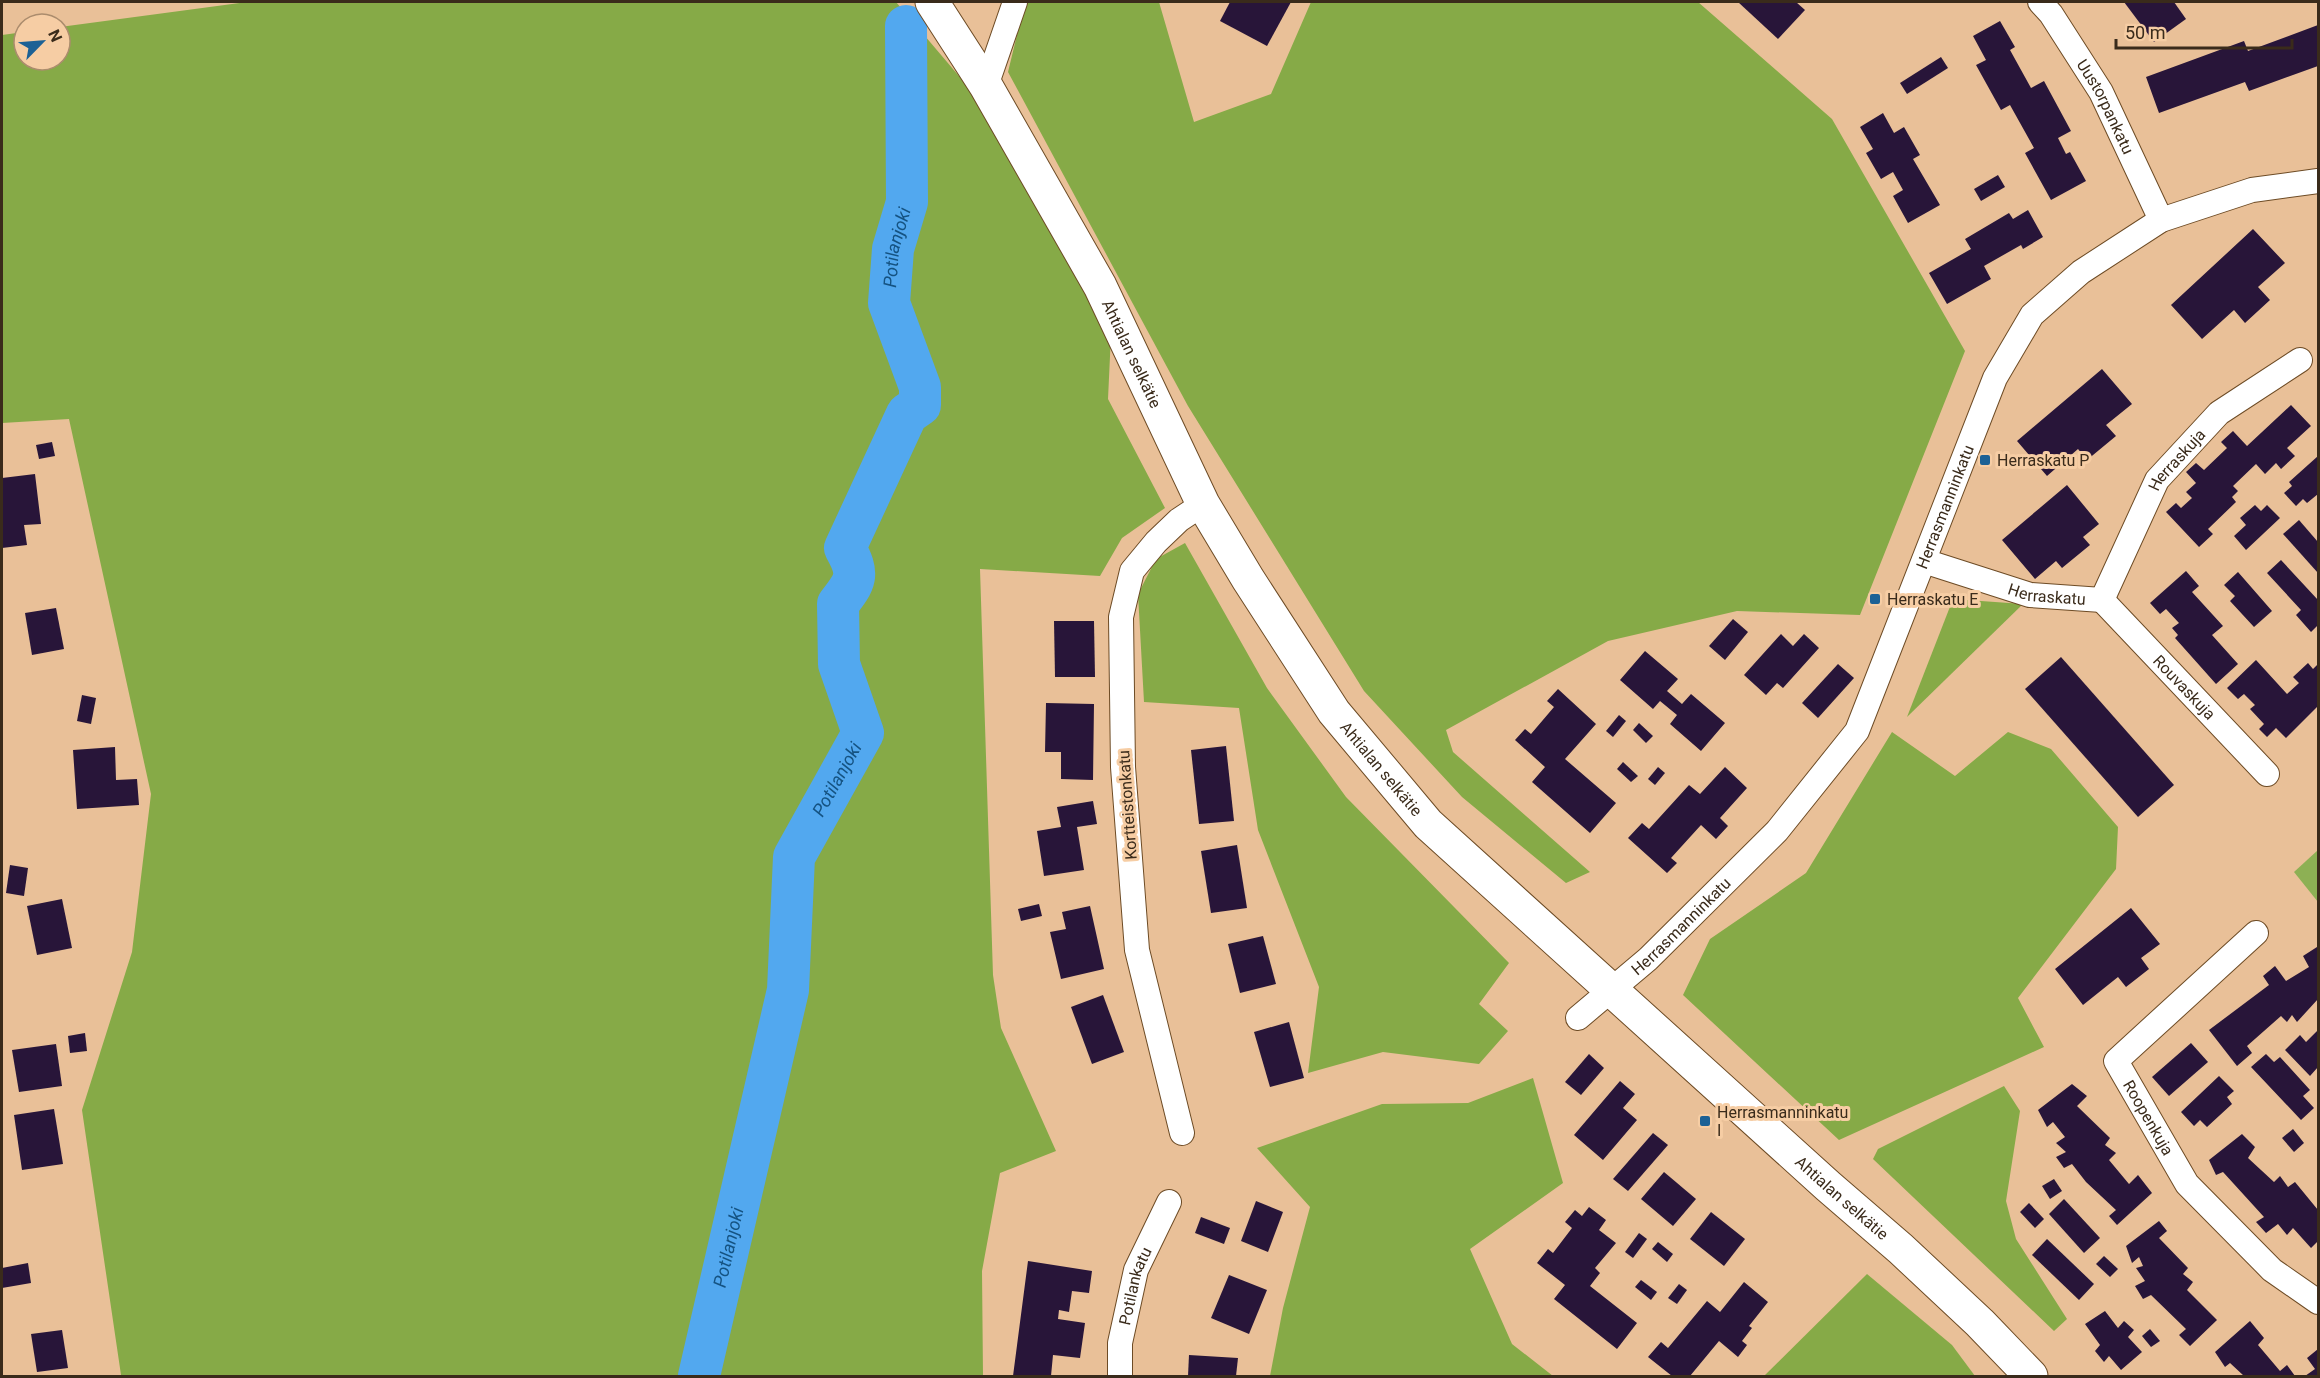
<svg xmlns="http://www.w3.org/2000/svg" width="2320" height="1378" viewBox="0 0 2320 1378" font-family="Roboto,sans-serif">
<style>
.green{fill:#8db054}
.forest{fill:#86aa47}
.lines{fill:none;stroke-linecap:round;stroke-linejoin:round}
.river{stroke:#52a8ef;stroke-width:42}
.building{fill:#281539}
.street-casing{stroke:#6d4b25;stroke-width:26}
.secondary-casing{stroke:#6d4b25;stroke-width:35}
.street{stroke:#fff;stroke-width:24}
.secondary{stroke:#fff;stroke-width:33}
.poi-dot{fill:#1c6195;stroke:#f6cda4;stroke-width:2}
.labels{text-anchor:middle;stroke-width:6;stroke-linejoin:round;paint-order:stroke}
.street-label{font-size:16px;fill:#3a2b1b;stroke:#f6cda4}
.poi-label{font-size:16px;fill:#3a2b1b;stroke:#f6cda4;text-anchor:start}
.water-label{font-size:18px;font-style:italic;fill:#155382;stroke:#f6cda4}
</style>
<rect width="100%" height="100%" fill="#e9c098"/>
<polygon class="green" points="2318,850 2318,902 2294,872"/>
<g class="forest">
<polygon points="247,2 896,2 987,109 1111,335 1108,399 1165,508 1122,538 1100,576 980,569 993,975 1001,1028 1056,1151 1000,1173 982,1271 983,1376 118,1376 121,1375 82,1110 132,952 151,794 69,419 2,423 2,35 24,32 24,60 60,60 60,27"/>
<polygon points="1025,2 1159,2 1194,122 1271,94 1311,2 1698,2 1832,119 1965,351 1860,615 1737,611 1608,641 1446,730 1453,752 1590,872 1566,883 1462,797 1364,691 1188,406 1008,72"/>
<polygon points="1185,543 1267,688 1346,797 1509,963 1479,1004 1508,1031 1479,1064 1383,1052 1308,1073 1319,987 1258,830 1239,708 1144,702 1138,594 1156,559"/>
<polygon points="1953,599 2023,604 1907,717"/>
<polygon points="1892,732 1955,776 2008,732 2051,749 2118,827 2116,869 2018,998 2044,1047 1839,1140 1683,995 1710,939 1806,873"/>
<polygon points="1533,1078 1563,1183 1470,1249 1512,1344 1553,1376 1270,1376 1283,1308 1310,1207 1257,1148 1382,1104 1468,1103"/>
<polygon points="2004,1086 2020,1111 2006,1201 2016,1239 2067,1319 2054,1331 1873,1159 1878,1149"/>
<polygon points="1867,1274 1952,1345 1975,1376 1764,1376"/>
</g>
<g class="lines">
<path class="river" id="s1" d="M 699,1376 L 788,990 L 794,857 L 863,733 L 839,664 L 838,604 C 856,581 860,575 845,548 L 907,414 L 920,405 L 920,387 L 889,303 L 893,249 L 907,202 L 906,26"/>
</g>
<g class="building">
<polygon points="1230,2 1291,2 1267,46 1220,21"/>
<polygon points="1738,2 1796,2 1805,10 1778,39"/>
<polygon points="2124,2 2174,2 2186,19 2154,42"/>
<polygon points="2000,21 2015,47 2010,50 2031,88 2044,81 2071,131 2058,138 2066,154 2070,152 2086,181 2051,200 2025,153 2034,148 2010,105 2001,110 1976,65 1986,60 1973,36"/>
<polygon points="2318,25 2318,66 2249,91 2245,82 2159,113 2146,77 2244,41 2248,51"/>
<polygon points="1941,57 1948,68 1907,94 1900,83"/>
<polygon points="1883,113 1894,133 1904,127 1920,155 1913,159 1940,205 1908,223 1893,196 1903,190 1893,172 1881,179 1866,153 1873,149 1860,127"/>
<polygon points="1998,175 2005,187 1981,201 1974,189"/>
<polygon points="2028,210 2043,237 2023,249 2021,245 1984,266 1991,279 1947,304 1929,273 1971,249 1965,239 2009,213 2013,219"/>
<polygon points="2253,229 2285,263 2258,287 2270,300 2245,323 2234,310 2202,339 2171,305"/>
<polygon points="2102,369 2132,404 2106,425 2116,436 2087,460 2078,449 2047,476 2017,441"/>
<polygon points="2291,405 2311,426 2287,448 2295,456 2281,469 2276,463 2265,474 2256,464 2233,486 2238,491 2232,497 2236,502 2208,529 2213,534 2199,547 2166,512 2176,503 2181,508 2192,498 2186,492 2196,483 2186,472 2196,463 2204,470 2227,448 2221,442 2233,431 2247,446"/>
<polygon points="52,442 55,456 39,459 36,445"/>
<polygon points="2318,456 2318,494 2307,503 2303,499 2296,506 2284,493 2292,486 2289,482"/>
<polygon points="35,474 41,524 24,525 27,545 2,548 2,478"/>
<polygon points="2067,485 2099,524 2083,537 2090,545 2062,568 2056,561 2035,579 2002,540"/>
<polygon points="2255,505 2261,511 2267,505 2280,518 2246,550 2234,536 2246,525 2240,518"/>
<polygon points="2299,520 2318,542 2318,573 2283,534"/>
<polygon points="2281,560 2318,600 2318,625 2311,632 2296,615 2301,610 2267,573"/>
<polygon points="2186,571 2199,586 2192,592 2223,626 2212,635 2238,664 2216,684 2175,638 2178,635 2172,628 2179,623 2166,609 2160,614 2150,603"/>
<polygon points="2238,572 2272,611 2254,627 2230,601 2235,596 2224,585"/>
<polygon points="56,608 64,649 32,655 25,613"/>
<polygon points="1733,619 1748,632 1725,660 1709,646"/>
<polygon points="1054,621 1094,621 1095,677 1055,677"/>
<polygon points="1781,634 1793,646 1804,634 1819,648 1783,688 1777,683 1766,695 1744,675"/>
<polygon points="1645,651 1678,679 1667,691 1682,704 1691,694 1725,723 1701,751 1670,724 1677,715 1660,701 1653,709 1620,680"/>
<polygon points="2061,657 2174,785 2138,817 2025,689"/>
<polygon points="2256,660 2287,694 2299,683 2293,677 2308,663 2313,669 2318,664 2318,706 2286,738 2276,728 2267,737 2259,729 2264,724 2250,709 2255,705 2244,694 2238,699 2227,688"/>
<polygon points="1838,664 1854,678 1818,718 1802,703"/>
<polygon points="1558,689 1596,724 1565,759 1616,803 1590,833 1532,782 1545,767 1515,740 1525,729 1531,734 1554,707 1547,701"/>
<polygon points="82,695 96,698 91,724 77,721"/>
<polygon points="1046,703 1094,704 1093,780 1061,779 1061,752 1045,752"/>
<polygon points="1619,715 1626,721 1613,737 1606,731"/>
<polygon points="1639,723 1653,736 1646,743 1633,730"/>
<polygon points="1226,746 1234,821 1199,824 1191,750"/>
<polygon points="115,747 116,780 137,779 139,805 77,809 73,750"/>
<polygon points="1623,762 1638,776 1631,782 1617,769"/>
<polygon points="1658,767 1665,773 1655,785 1648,779"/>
<polygon points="1725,767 1747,788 1720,818 1728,826 1716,839 1701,825 1671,858 1677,863 1667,873 1628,838 1642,823 1649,829 1689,785 1700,794"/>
<polygon points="1093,801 1097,824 1077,827 1084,870 1044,876 1037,831 1061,827 1057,807"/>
<polygon points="1237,845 1247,908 1211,913 1201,851"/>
<polygon points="10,865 28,868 24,896 6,893"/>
<polygon points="62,899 72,948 37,955 27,906"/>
<polygon points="1039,904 1042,916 1021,921 1018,909"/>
<polygon points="1090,906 1104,969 1061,979 1050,932 1066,929 1062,912"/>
<polygon points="2131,908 2160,944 2141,958 2149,969 2126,987 2118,977 2083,1005 2055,969"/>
<polygon points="1263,936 1276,984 1240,993 1228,944"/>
<polygon points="2317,947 2318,949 2318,999 2297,1022 2292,1015 2287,1022 2281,1016 2247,1046 2252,1053 2237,1066 2209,1030 2269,985 2263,976 2275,966 2286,981 2309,967 2303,956"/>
<polygon points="1103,995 1124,1052 1092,1064 1071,1007"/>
<polygon points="1289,1022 1304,1078 1270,1087 1254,1032"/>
<polygon points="2318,1030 2318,1067 2310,1076 2285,1050 2300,1035 2306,1042"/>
<polygon points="85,1033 87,1051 70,1053 68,1036"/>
<polygon points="2191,1043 2208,1062 2169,1096 2152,1077"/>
<polygon points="56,1044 62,1086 19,1092 12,1050"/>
<polygon points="1589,1054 1604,1068 1581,1095 1565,1082"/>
<polygon points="2266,1054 2274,1062 2280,1057 2310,1090 2303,1096 2314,1108 2301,1120 2251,1067"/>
<polygon points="2219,1076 2234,1091 2227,1097 2232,1104 2207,1127 2200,1120 2194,1126 2181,1112"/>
<polygon points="1620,1081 1635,1094 1623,1108 1637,1120 1603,1160 1574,1135"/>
<polygon points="2072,1084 2087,1096 2077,1106 2110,1138 2105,1145 2116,1153 2109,1160 2129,1184 2138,1175 2152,1193 2117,1225 2109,1216 2116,1210 2086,1182 2072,1164 2064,1168 2056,1157 2066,1152 2056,1143 2065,1137 2053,1122 2047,1127 2038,1110"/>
<polygon points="54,1109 63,1164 22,1170 14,1115"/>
<polygon points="2293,1129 2304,1143 2294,1152 2282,1138"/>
<polygon points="1653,1133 1668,1145 1628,1191 1613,1179"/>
<polygon points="2242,1134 2255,1147 2248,1158 2274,1182 2280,1176 2288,1187 2295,1182 2318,1210 2318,1241 2311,1248 2293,1228 2287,1235 2278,1224 2266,1233 2256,1222 2264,1217 2223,1172 2216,1175 2209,1160"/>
<polygon points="1664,1172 1696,1199 1673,1226 1641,1199"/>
<polygon points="2054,1179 2062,1191 2050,1199 2042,1186"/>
<polygon points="2064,1199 2100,1238 2084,1253 2049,1214"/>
<polygon points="1256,1201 1283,1212 1268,1252 1241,1241"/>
<polygon points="2029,1203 2044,1219 2035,1228 2020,1212"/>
<polygon points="1589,1207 1606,1220 1599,1230 1616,1243 1595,1268 1600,1273 1590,1286 1637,1323 1617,1349 1554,1299 1565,1285 1537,1263 1548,1249 1553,1253 1572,1228 1565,1222 1575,1210 1582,1216"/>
<polygon points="1711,1212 1745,1239 1724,1266 1690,1239"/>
<polygon points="1201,1217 1230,1228 1224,1244 1195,1233"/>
<polygon points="2159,1221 2167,1231 2159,1238 2188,1268 2183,1274 2193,1282 2187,1290 2217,1320 2190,1346 2179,1335 2186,1329 2151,1295 2143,1299 2135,1286 2145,1281 2136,1268 2143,1266 2139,1257 2132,1263 2126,1246"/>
<polygon points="1639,1233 1647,1239 1633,1258 1625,1252"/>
<polygon points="2047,1239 2094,1284 2079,1300 2032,1255"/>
<polygon points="1658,1242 1673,1254 1667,1262 1652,1249"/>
<polygon points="2104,1256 2118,1269 2110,1277 2096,1264"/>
<polygon points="1028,1261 1092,1271 1089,1293 1072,1291 1069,1312 1059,1310 1058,1319 1085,1323 1080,1358 1053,1355 1051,1376 1013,1376"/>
<polygon points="28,1263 31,1283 2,1288 2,1268"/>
<polygon points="1229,1275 1267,1290 1249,1334 1211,1318"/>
<polygon points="1641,1280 1657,1292 1651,1300 1635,1287"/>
<polygon points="1744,1282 1768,1302 1749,1326 1752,1328 1742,1341 1747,1345 1738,1357 1719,1341 1690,1376 1672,1376 1648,1357 1661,1342 1668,1348 1707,1301 1720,1312"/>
<polygon points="1679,1284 1687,1290 1677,1304 1668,1298"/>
<polygon points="2105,1311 2118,1328 2124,1321 2134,1330 2128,1337 2142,1352 2121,1370 2109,1356 2104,1362 2095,1351 2100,1345 2085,1324"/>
<polygon points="2250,1321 2264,1338 2258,1345 2280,1371 2287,1365 2295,1376 2244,1376 2230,1363 2225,1367 2215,1352"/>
<polygon points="2150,1329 2160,1341 2151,1347 2142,1336"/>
<polygon points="62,1330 68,1368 37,1372 31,1334"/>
<polygon points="2318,1349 2318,1376 2305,1376 2315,1369 2307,1358"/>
<polygon points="1189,1355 1238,1358 1236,1376 1188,1376"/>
</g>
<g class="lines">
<defs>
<g id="street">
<path id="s2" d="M 2040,2 L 2051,14 L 2101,92 L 2161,220"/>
<polyline points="986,86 1015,2"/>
<path id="s3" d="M 1924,561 L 2030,595 L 2102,600"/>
<path id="s4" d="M 2102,600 L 2157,480 L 2219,413 L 2300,360"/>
<path id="s5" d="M 2102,600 L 2267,774"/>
<path id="s6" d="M 2256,933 L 2116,1061 L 2187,1184 L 2272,1270 L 2318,1302"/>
<path id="s7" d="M 1578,1018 L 1648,959 L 1777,831 L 1857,731 L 1995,378 L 2032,315 L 2081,272 L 2161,220 L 2252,190 L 2318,181"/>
<polyline points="1182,1133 1137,950 1123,767 1121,617 1132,571 1156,542 1179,520 1203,504"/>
<path id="s8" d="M 1120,1376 L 1120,1343 L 1136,1270 L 1169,1202"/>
</g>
<g id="secondary">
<path id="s9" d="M 932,2 L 986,86 L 1100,286 L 1203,504 L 1248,579 L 1334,712 L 1428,824 L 1828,1186 L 1901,1249 L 1980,1323 L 2031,1376"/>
</g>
</defs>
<use href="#street" class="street-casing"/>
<use href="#secondary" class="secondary-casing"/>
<use href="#street" class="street"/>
<use href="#secondary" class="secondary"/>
</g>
<g class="poi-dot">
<rect x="1979" y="454" width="12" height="12" rx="3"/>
<rect x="1869" y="593" width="12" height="12" rx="3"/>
<rect x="1699" y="1115" width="12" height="12" rx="3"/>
</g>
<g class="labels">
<g class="street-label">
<text dy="6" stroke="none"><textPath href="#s2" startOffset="124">Uustorpankatu</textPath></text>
<text dy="6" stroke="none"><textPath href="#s9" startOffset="405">Ahtialan selkätie</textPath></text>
<text dy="6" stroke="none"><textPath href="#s4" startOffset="160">Herraskuja</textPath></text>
<text dy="6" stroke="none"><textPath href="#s7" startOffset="642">Herrasmanninkatu</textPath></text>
<text dy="6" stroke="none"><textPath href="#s3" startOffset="128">Herraskatu</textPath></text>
<text dy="6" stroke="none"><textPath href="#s5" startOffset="120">Rouvaskuja</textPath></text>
<text dy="6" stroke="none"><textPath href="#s9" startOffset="891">Ahtialan selkätie</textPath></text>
<text transform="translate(1127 805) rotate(-94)" y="6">Kortteistonkatu</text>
<text dy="6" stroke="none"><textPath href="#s7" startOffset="138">Herrasmanninkatu</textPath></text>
<text dy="6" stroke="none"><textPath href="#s6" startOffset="255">Roopenkuja</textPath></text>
<text dy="6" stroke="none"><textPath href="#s9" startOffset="1521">Ahtialan selkätie</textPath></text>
<text dy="6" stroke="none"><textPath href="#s8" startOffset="92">Potilankatu</textPath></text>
</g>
<g class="poi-label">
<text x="1997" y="466">Herraskatu P</text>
<text x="1887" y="605">Herraskatu E</text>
<text x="1717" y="1118">Herrasmanninkatu<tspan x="1717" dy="18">I</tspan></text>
</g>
<g class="water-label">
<text dy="6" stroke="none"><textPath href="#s1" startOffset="1194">Potilanjoki</textPath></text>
<text dy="6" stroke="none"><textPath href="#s1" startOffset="618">Potilanjoki</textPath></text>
<text dy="6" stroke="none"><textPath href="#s1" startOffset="132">Potilanjoki</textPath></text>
</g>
</g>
<rect width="2320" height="1378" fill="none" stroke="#3a2b1b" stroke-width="6"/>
<g transform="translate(42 42) rotate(65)"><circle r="28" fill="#f6cda4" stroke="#ab8c6d" stroke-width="1.5"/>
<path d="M0-4.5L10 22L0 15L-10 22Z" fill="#1c6195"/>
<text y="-9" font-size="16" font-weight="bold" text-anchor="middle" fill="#3a2b1b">N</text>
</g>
<path d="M2116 39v9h176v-9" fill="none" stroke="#3a2b1b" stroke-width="3"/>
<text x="2125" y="39" font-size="18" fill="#3a2b1b" stroke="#f6cda4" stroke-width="4.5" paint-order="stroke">50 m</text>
</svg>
